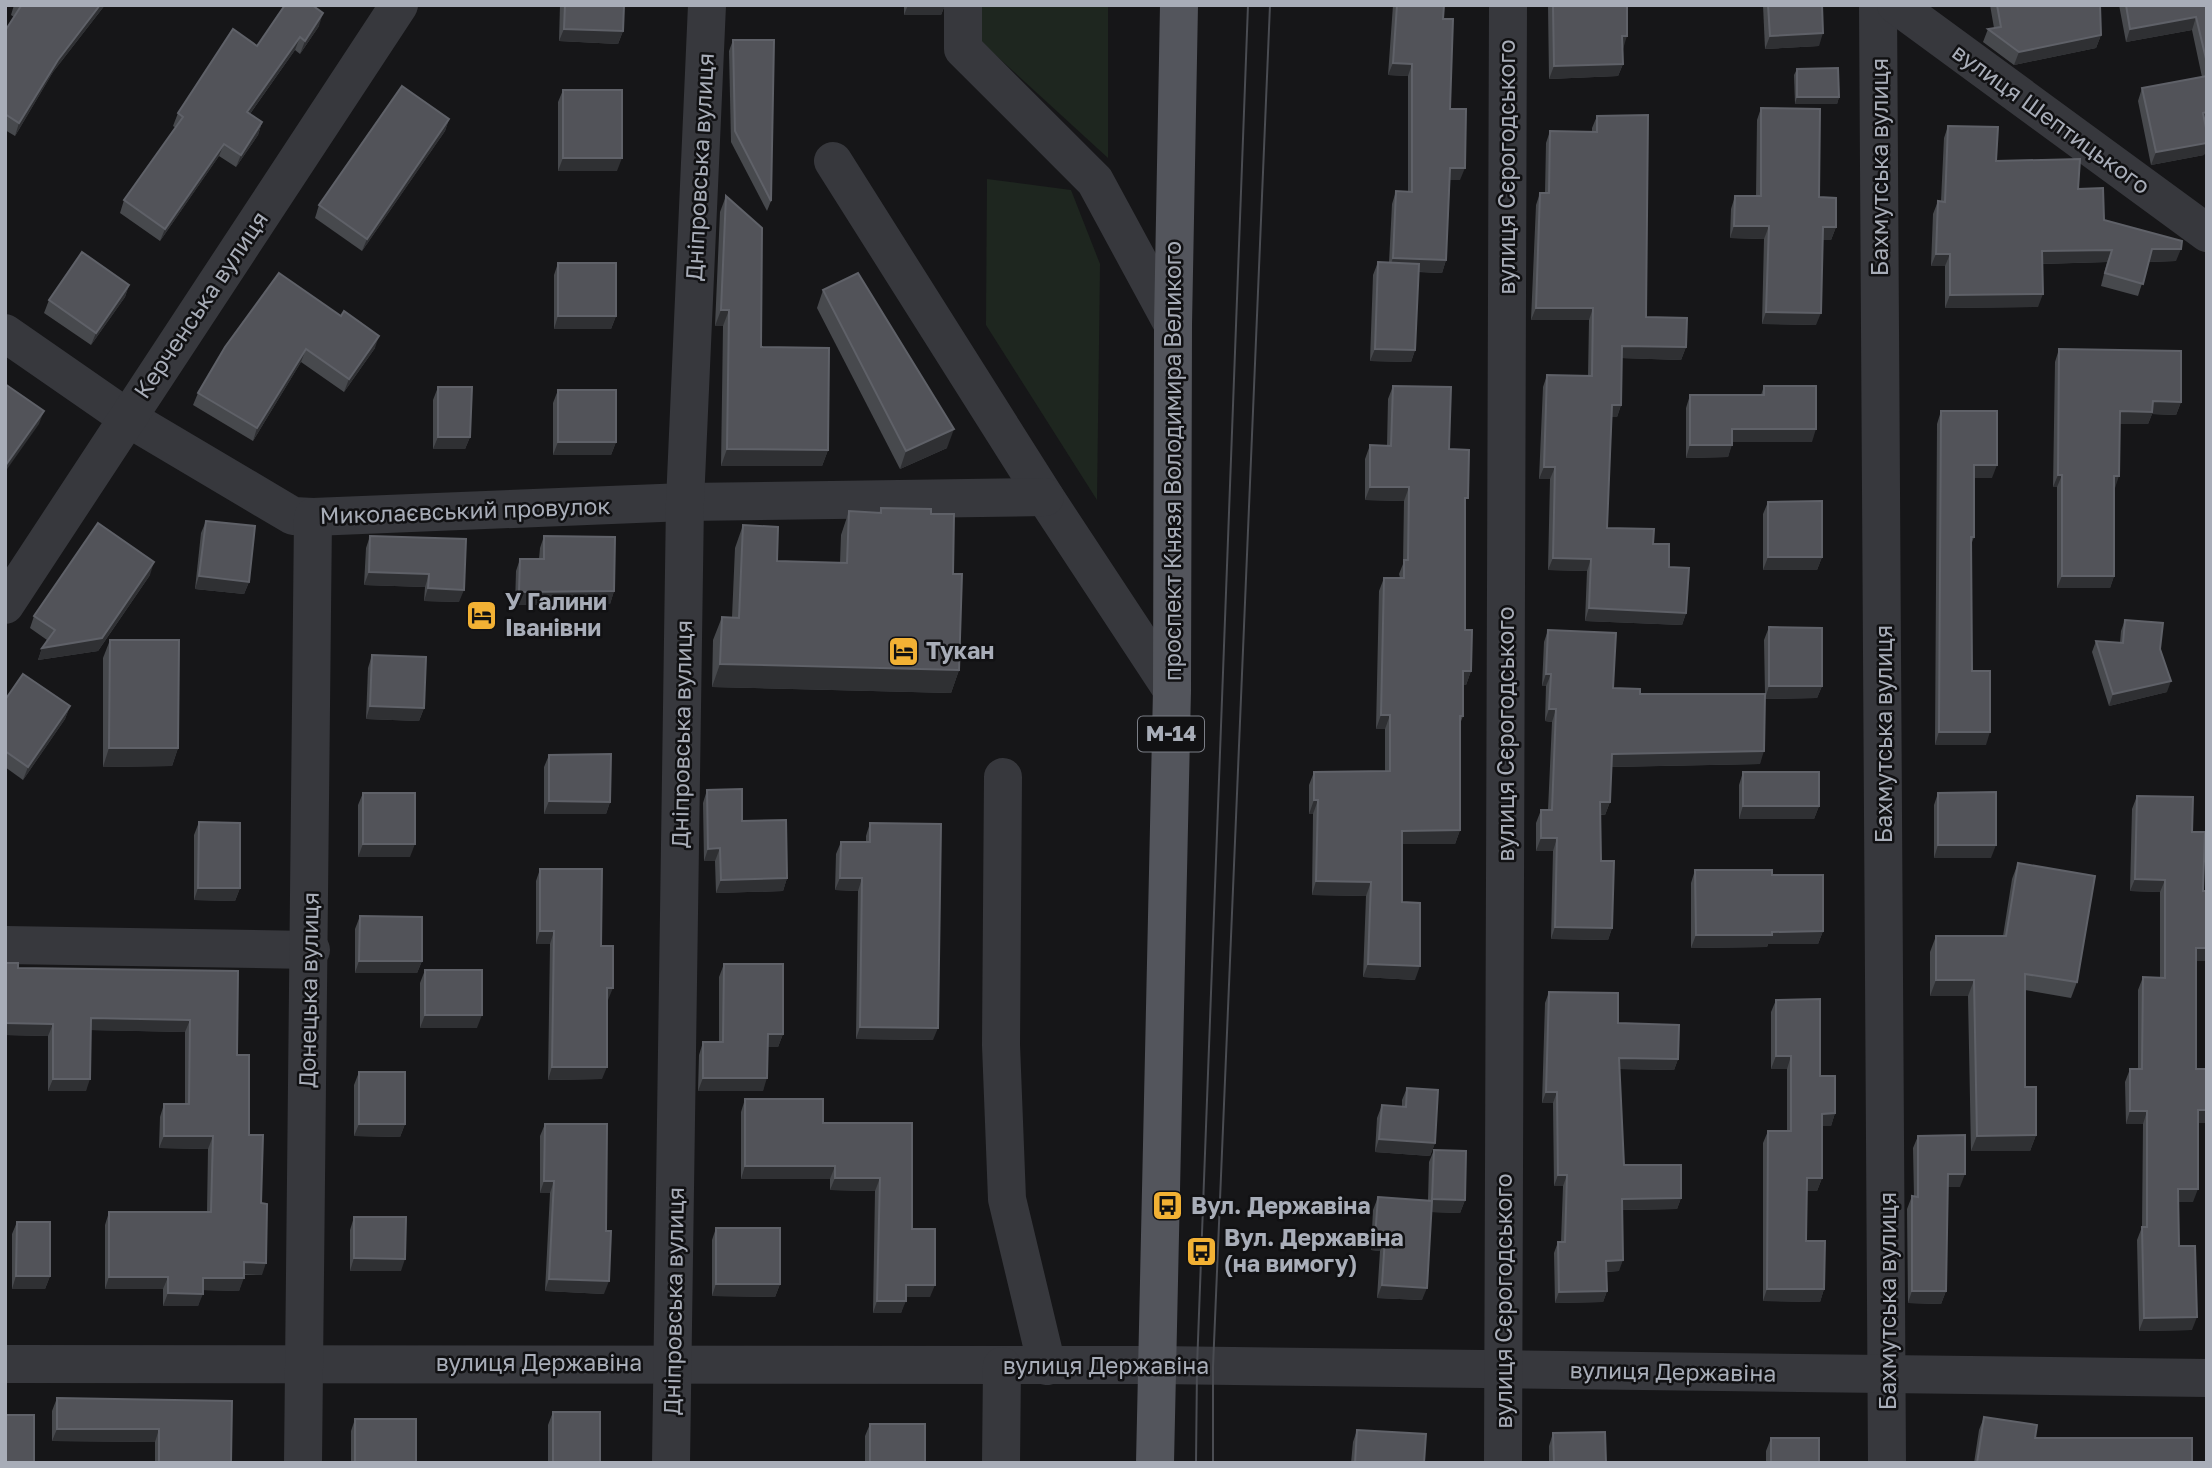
<svg xmlns="http://www.w3.org/2000/svg" width="2212" height="1468" viewBox="0 0 2212 1468" font-family="'Golos Text',sans-serif">
<style>
.green{fill:#1e261f}
.lines{fill:none;stroke-linecap:round;stroke-linejoin:round}
.minor{stroke:#37383d;stroke-width:38}
.major{stroke:#53555c;stroke-width:38}
.tram{stroke:#4a4c52;stroke-width:2}
.wall{fill:#47494d}
.shaded-wall{fill:#2f3033}
.building{fill:#525359;stroke:#5f6168;stroke-width:2}
.labels{text-anchor:middle;stroke-width:5;stroke-linejoin:round;paint-order:stroke}
.shield{fill:#111113;stroke:#7b7e86;stroke-width:2}
.shield-label{font-size:21px;font-weight:bold;fill:#a8adb8}
.street-label{font-size:23px;fill:#a8adb8;stroke:#111113}
.poi-label{font-size:23px;font-weight:bold;fill:#a8adb8;stroke:#111113;text-anchor:start}
</style>
<rect width="100%" height="100%" fill="#161618"/>
<g class="green">
<polygon points="978,5 1108,5 1108,158 978,39"/>
<polygon points="987,179 1071,190 1100,264 1097,500 986,325"/>
</g>
<g class="lines">
<g class="minor">
<polyline points="963,5 963,49 1095,181 1173,325"/>
<polyline points="1878,5 1887,1463"/>
<polyline points="1896,5 2207,233"/>
<polyline points="833,161 1045,497 1172,690"/>
<polyline points="5,333 126,417 293,516 313,517 685,502 1045,497"/>
<polyline points="5,605 399,5"/>
<polyline points="1003,777 1001,1045 1007,1199 1047,1366"/>
<polyline points="5,945 311,950"/>
<polyline points="5,1364 1157,1365 2207,1378"/>
<polyline points="303,1463 313,517"/>
<polyline points="671,1463 685,502 707,5"/>
<polyline points="1001,1463 1002,1366"/>
<polyline points="1503,1463 1508,5"/>
</g>
<polyline class="major" points="1155,1463 1172,690 1173,325 1179,5"/>
<g class="tram">
<polyline points="1196,1463 1197,1367 1248,5"/>
<polyline points="1213,1463 1213,1367 1270,5"/>
</g>
</g>
<g class="wall">
<polygon points="14,5 105,5 53,72 15,136 5,130 5,31 14,17 11,15"/>
<polygon points="560,5 624,5 623,31 618,44 559,41"/>
<polygon points="904,5 945,5 941,15 904,15"/>
<polygon points="1393,5 1444,5 1443,19 1450,109 1460,180 1450,180 1446,260 1442,273 1418,272 1415,350 1411,362 1370,361 1373,275 1378,262 1389,263 1392,204 1396,191 1408,192 1408,76 1388,75"/>
<polygon points="1548,5 1627,5 1623,49 1623,64 1618,76 1549,79"/>
<polygon points="1763,5 1822,5 1819,46 1765,49"/>
<polygon points="1990,5 2100,5 2101,35 2096,48 2014,65 1983,42 1988,29 1994,28"/>
<polygon points="2119,5 2207,5 2207,124 2205,124 2207,133 2207,147 2204,155 2151,165 2138,101 2142,88 2202,77 2192,30 2126,42"/>
<polygon points="319,26 300,54 295,50 250,114 262,122 258,135 236,167 219,156 160,241 120,213 124,200 176,128 173,126 178,113 257,46"/>
<polygon points="733,40 771,201 767,211 731,142 729,51"/>
<polygon points="1797,69 1839,97 1837,104 1795,104 1794,75"/>
<polygon points="563,90 617,171 558,171 558,102"/>
<polygon points="1761,108 1819,197 1836,227 1831,240 1822,240 1816,325 1762,324 1764,239 1730,238 1731,209 1735,196 1756,196 1757,120"/>
<polygon points="1597,116 1646,317 1686,347 1681,360 1622,358 1621,405 1617,417 1612,417 1607,528 1653,544 1669,567 1686,613 1682,625 1585,621 1587,571 1548,570 1550,479 1539,479 1543,387 1547,375 1588,376 1589,320 1531,320 1536,205 1540,193 1545,193 1546,143 1550,131 1592,132 1592,128"/>
<polygon points="449,119 445,131 362,251 315,218 319,205"/>
<polygon points="1948,126 1996,161 2078,189 2104,220 2176,261 2149,262 2138,296 2101,286 2107,262 2042,264 2038,307 1945,308 1945,266 1931,266 1933,214 1938,201 1941,201 1944,138"/>
<polygon points="726,196 761,347 828,450 822,466 721,466 723,326 715,326 720,212"/>
<polygon points="558,263 616,316 611,329 554,329 554,275"/>
<polygon points="129,285 125,297 91,345 44,313 49,300"/>
<polygon points="823,290 947,448 900,469 817,308"/>
<polygon points="341,316 375,348 344,392 301,362 253,441 193,405 198,393"/>
<polygon points="2059,349 2181,402 2176,415 2152,414 2148,424 2120,424 2115,488 2114,488 2114,576 2110,588 2057,588 2057,487 2053,487 2055,362"/>
<polygon points="1393,386 1449,449 1465,507 1465,630 1471,671 1466,685 1463,685 1463,716 1460,724 1460,830 1455,844 1402,844 1402,902 1415,980 1363,977 1366,896 1312,895 1313,814 1309,814 1309,785 1314,772 1385,771 1385,729 1376,729 1379,591 1384,578 1400,578 1399,574 1403,564 1404,501 1365,500 1365,459 1370,445 1387,446 1388,399"/>
<polygon points="1764,386 1812,442 1732,442 1728,457 1686,458 1686,408 1690,395 1761,395"/>
<polygon points="438,387 470,437 465,449 433,449 433,400"/>
<polygon points="558,390 616,442 611,455 553,455 553,403"/>
<polygon points="1941,411 1992,478 1974,478 1974,537 1971,545 1972,671 1986,745 1935,745 1937,424"/>
<polygon points="1768,502 1822,557 1817,570 1763,570 1763,514"/>
<polygon points="881,508 931,514 953,574 959,670 951,693 712,687 713,640 722,617 732,617 735,548 743,525 777,561 840,563 841,535 849,511 879,513"/>
<polygon points="206,521 249,582 244,594 195,589 201,533"/>
<polygon points="370,536 466,539 459,602 424,601 425,587 364,585 366,548"/>
<polygon points="544,536 614,591 610,604 515,605 516,571 520,559 539,559 540,548"/>
<polygon points="150,575 98,651 38,660 42,648 47,640 30,628 34,616"/>
<polygon points="2125,620 2160,649 2167,692 2109,706 2092,652 2096,641 2120,643 2121,631"/>
<polygon points="1769,627 1822,686 1817,698 1765,699 1760,764 1611,767 1610,802 1605,815 1600,815 1601,861 1612,928 1608,940 1551,939 1553,851 1536,851 1536,823 1541,810 1548,810 1552,722 1545,721 1546,686 1542,686 1544,642 1548,630 1613,688 1640,694 1765,694 1764,640"/>
<polygon points="110,640 178,748 172,766 103,767 103,658"/>
<polygon points="372,655 424,708 419,721 366,719 368,668"/>
<polygon points="5,700 70,706 65,719 23,780 5,767"/>
<polygon points="549,755 610,802 606,814 544,814 544,767"/>
<polygon points="1743,772 1819,806 1814,819 1739,819 1739,785"/>
<polygon points="707,790 742,821 787,878 783,891 716,893 715,861 704,861 703,803"/>
<polygon points="363,793 410,857 358,857 358,805"/>
<polygon points="1938,793 1991,858 1934,858 1934,805"/>
<polygon points="2137,796 2192,832 2203,891 2207,961 2196,961 2196,1069 2207,1069 2207,1122 2206,1123 2198,1123 2193,1202 2178,1202 2179,1246 2192,1330 2139,1331 2137,1240 2142,1227 2143,1124 2126,1124 2125,1082 2130,1069 2138,1069 2138,990 2143,977 2160,978 2160,892 2130,891 2132,809"/>
<polygon points="199,822 240,888 235,901 194,900 194,835"/>
<polygon points="870,823 933,1040 856,1039 858,891 835,890 836,854 841,842 866,842 866,836"/>
<polygon points="2018,863 2077,982 2071,998 2025,990 2025,1087 2036,1135 2030,1151 1971,1151 1968,996 1930,996 1930,952 1936,936 2003,936 2012,879"/>
<polygon points="540,869 601,946 608,1000 607,1000 602,1079 548,1080 550,944 536,944 536,881"/>
<polygon points="1695,870 1772,875 1823,931 1818,944 1768,944 1767,947 1691,948 1691,883"/>
<polygon points="360,916 422,961 417,973 355,973 355,929"/>
<polygon points="5,963 18,968 238,971 237,1055 249,1135 261,1203 262,1275 244,1275 239,1291 203,1290 198,1306 163,1306 163,1289 105,1289 105,1225 109,1212 207,1212 208,1149 159,1148 160,1117 164,1104 185,1104 185,1032 91,1030 86,1091 48,1091 48,1036 5,1035"/>
<polygon points="724,964 783,1034 778,1047 768,1047 763,1091 698,1091 699,1055 703,1042 719,1042 719,977"/>
<polygon points="425,970 477,1028 420,1028 420,983"/>
<polygon points="1549,992 1618,1023 1678,1059 1674,1070 1619,1069 1624,1165 1681,1198 1677,1209 1622,1210 1619,1271 1606,1272 1607,1291 1603,1302 1555,1303 1554,1253 1558,1242 1561,1242 1563,1186 1554,1186 1553,1103 1542,1103 1545,1003"/>
<polygon points="1776,1000 1820,1076 1835,1113 1831,1126 1822,1126 1822,1178 1817,1191 1807,1191 1806,1241 1824,1289 1820,1302 1763,1301 1763,1143 1768,1131 1787,1131 1787,1069 1771,1069 1771,1012"/>
<polygon points="359,1072 405,1124 400,1137 354,1136 354,1085"/>
<polygon points="1407,1088 1435,1143 1430,1156 1375,1152 1377,1118 1382,1105 1402,1107 1402,1100"/>
<polygon points="745,1099 823,1123 912,1123 912,1229 930,1297 906,1297 901,1313 873,1313 875,1191 830,1190 830,1179 741,1179 741,1112"/>
<polygon points="545,1124 604,1294 545,1291 550,1193 540,1193 540,1136"/>
<polygon points="1918,1136 1960,1187 1948,1187 1946,1291 1941,1304 1908,1303 1907,1209 1912,1196 1914,1197 1913,1148"/>
<polygon points="1434,1150 1465,1200 1460,1213 1432,1212 1422,1300 1377,1298 1380,1251 1371,1250 1373,1210 1378,1197 1428,1200 1429,1162"/>
<polygon points="354,1217 401,1271 350,1271 350,1230"/>
<polygon points="17,1222 50,1276 45,1289 12,1289 12,1234"/>
<polygon points="716,1228 780,1284 775,1297 712,1296 712,1240"/>
<polygon points="57,1398 232,1401 231,1463 155,1463 155,1442 52,1441 52,1411"/>
<polygon points="553,1412 600,1463 548,1463 548,1425"/>
<polygon points="1984,1417 2035,1438 2192,1463 1974,1463 1979,1430"/>
<polygon points="355,1419 416,1463 351,1463 351,1431"/>
<polygon points="870,1424 925,1463 865,1463 865,1436"/>
<polygon points="1357,1430 1424,1463 1351,1463 1353,1442"/>
<polygon points="1553,1433 1606,1463 1549,1463 1549,1446"/>
<polygon points="1771,1438 1819,1463 1766,1463 1766,1451"/>
</g>
<g class="shaded-wall">
<polygon points="100,5 105,5 53,72 15,136 19,123 58,60"/>
<polygon points="908,5 945,5 941,15 904,15"/>
<polygon points="323,13 319,26 300,54 305,41"/>
<polygon points="2196,17 2192,30 2126,42 2130,29"/>
<polygon points="564,29 623,31 618,44 559,41"/>
<polygon points="1823,33 1819,46 1765,49 1770,36"/>
<polygon points="2101,35 2096,48 2014,65 2019,52"/>
<polygon points="1622,36 1627,36 1623,49"/>
<polygon points="300,37 295,50 242,125 247,112"/>
<polygon points="1393,63 1412,64 1408,76 1388,75"/>
<polygon points="1623,64 1618,76 1549,79 1554,66"/>
<polygon points="1797,97 1839,97 1837,104 1795,104"/>
<polygon points="2207,112 2207,124 2198,125 2203,113"/>
<polygon points="449,119 445,131 362,251 367,239"/>
<polygon points="262,122 258,135 236,167 241,155"/>
<polygon points="2207,143 2207,147 2204,155 2151,165 2156,152"/>
<polygon points="224,144 219,156 160,241 165,229"/>
<polygon points="563,158 622,158 617,171 558,171"/>
<polygon points="1450,168 1465,168 1460,180 1446,180"/>
<polygon points="1734,226 1769,226 1764,239 1730,238"/>
<polygon points="1823,227 1836,227 1831,240 1818,240"/>
<polygon points="2152,249 2181,249 2176,261 2148,262"/>
<polygon points="2112,250 2107,262 2038,264 2042,251"/>
<polygon points="1936,254 1950,254 1945,266 1931,266"/>
<polygon points="1393,258 1446,260 1442,273 1389,270"/>
<polygon points="129,285 125,297 91,345 96,333"/>
<polygon points="2043,294 2038,307 1945,308 1950,295"/>
<polygon points="1536,308 1593,308 1589,320 1531,320"/>
<polygon points="721,310 729,310 723,326 715,326"/>
<polygon points="1766,312 1821,313 1816,325 1762,324"/>
<polygon points="558,316 616,316 611,329 554,329"/>
<polygon points="379,336 375,348 344,392 349,379"/>
<polygon points="1622,346 1686,347 1681,360 1618,358"/>
<polygon points="306,349 301,362 253,441 257,428"/>
<polygon points="1375,349 1415,350 1411,362 1370,361"/>
<polygon points="2153,401 2181,402 2176,415 2152,414 2148,424 2116,424 2120,411"/>
<polygon points="1612,405 1621,405 1617,417 1608,417"/>
<polygon points="44,411 39,424 5,472 5,466"/>
<polygon points="954,429 947,448 900,469 906,451"/>
<polygon points="1732,429 1816,429 1812,442 1728,442"/>
<polygon points="438,437 470,437 465,449 433,449"/>
<polygon points="558,442 616,442 611,455 553,455"/>
<polygon points="1690,445 1732,445 1728,457 1686,458"/>
<polygon points="727,449 828,450 822,466 721,466"/>
<polygon points="1974,465 1997,465 1992,478 1970,478"/>
<polygon points="1544,467 1555,467 1550,479 1539,479"/>
<polygon points="2058,475 2062,475 2057,487 2053,487"/>
<polygon points="2114,476 2119,476 2115,488 2110,488"/>
<polygon points="1370,487 1409,487 1404,501 1365,500"/>
<polygon points="1768,557 1822,557 1817,570 1763,570"/>
<polygon points="1553,558 1591,559 1587,571 1548,570"/>
<polygon points="154,562 150,575 98,651 38,660 42,648"/>
<polygon points="369,572 429,574 425,587 364,585"/>
<polygon points="199,576 249,582 244,594 195,589"/>
<polygon points="2062,576 2114,576 2110,588 2057,588"/>
<polygon points="428,588 464,590 459,602 424,601"/>
<polygon points="614,591 610,604 515,605 519,592"/>
<polygon points="1589,608 1686,613 1682,625 1585,621"/>
<polygon points="720,664 959,670 951,693 712,687"/>
<polygon points="1463,671 1471,671 1466,685 1458,685"/>
<polygon points="1546,674 1551,674 1546,686 1542,686"/>
<polygon points="2171,681 2167,692 2109,706 2113,694"/>
<polygon points="1769,686 1822,686 1817,698 1765,699"/>
<polygon points="70,706 65,719 23,780 28,767"/>
<polygon points="370,706 424,708 419,721 366,719"/>
<polygon points="1549,709 1556,709 1552,722 1545,721"/>
<polygon points="1381,715 1390,715 1385,729 1376,729"/>
<polygon points="1939,732 1990,732 1986,745 1935,745"/>
<polygon points="109,748 178,748 172,766 103,767"/>
<polygon points="1764,751 1760,764 1607,767 1612,754"/>
<polygon points="1314,800 1318,800 1313,814 1309,814"/>
<polygon points="549,801 610,802 606,814 544,814"/>
<polygon points="1600,802 1610,802 1605,815 1596,814"/>
<polygon points="1743,806 1819,806 1814,819 1739,819"/>
<polygon points="1460,830 1455,844 1397,844 1402,831"/>
<polygon points="1541,838 1557,838 1553,851 1536,851"/>
<polygon points="363,844 415,844 410,857 358,857"/>
<polygon points="1938,845 1996,845 1991,858 1934,858"/>
<polygon points="720,848 715,861 704,861 708,849"/>
<polygon points="787,878 783,891 716,893 721,880"/>
<polygon points="840,878 862,878 858,891 835,890"/>
<polygon points="2135,879 2165,880 2160,892 2130,891"/>
<polygon points="1316,881 1371,882 1366,896 1312,895"/>
<polygon points="198,888 240,888 235,901 194,900"/>
<polygon points="1555,927 1612,928 1608,940 1551,939"/>
<polygon points="540,931 554,931 550,944 536,944"/>
<polygon points="1823,931 1818,944 1768,944 1767,947 1691,948 1696,935"/>
<polygon points="2196,948 2207,948 2207,961 2191,961"/>
<polygon points="359,961 422,961 417,973 355,973"/>
<polygon points="1368,964 1420,966 1415,980 1363,977"/>
<polygon points="1936,980 1974,980 1968,996 1930,996"/>
<polygon points="607,988 613,988 608,1000 602,1000"/>
<polygon points="425,1015 482,1015 477,1028 420,1028"/>
<polygon points="91,1018 190,1020 185,1032 86,1030"/>
<polygon points="5,1023 53,1024 48,1036 5,1035"/>
<polygon points="860,1027 938,1028 933,1040 856,1039"/>
<polygon points="768,1034 783,1034 778,1047 763,1047"/>
<polygon points="1776,1056 1791,1056 1787,1069 1771,1069"/>
<polygon points="1619,1058 1678,1059 1674,1070 1615,1069"/>
<polygon points="552,1067 607,1067 602,1079 548,1080"/>
<polygon points="703,1078 767,1078 763,1091 698,1091"/>
<polygon points="53,1079 90,1079 86,1091 48,1091"/>
<polygon points="1546,1092 1557,1092 1553,1103 1542,1103"/>
<polygon points="2198,1110 2207,1110 2206,1123 2194,1123"/>
<polygon points="2130,1111 2147,1111 2143,1124 2126,1124"/>
<polygon points="1835,1113 1831,1126 1817,1126 1822,1114"/>
<polygon points="359,1124 405,1124 400,1137 354,1136"/>
<polygon points="2036,1135 2030,1151 1971,1151 1977,1136"/>
<polygon points="164,1136 213,1136 208,1149 159,1148"/>
<polygon points="1379,1139 1435,1143 1430,1156 1375,1152"/>
<polygon points="745,1166 835,1166 830,1179 741,1179"/>
<polygon points="1948,1174 1965,1174 1960,1187 1943,1187"/>
<polygon points="1558,1175 1567,1175 1563,1186 1554,1186"/>
<polygon points="835,1178 880,1178 875,1191 830,1190"/>
<polygon points="1807,1178 1822,1178 1817,1191 1802,1191"/>
<polygon points="544,1181 554,1181 550,1193 540,1193"/>
<polygon points="2178,1189 2198,1189 2193,1202 2173,1202"/>
<polygon points="1681,1198 1677,1209 1618,1210 1622,1199"/>
<polygon points="1432,1199 1465,1200 1460,1213 1428,1212"/>
<polygon points="1375,1238 1385,1238 1380,1251 1371,1250"/>
<polygon points="354,1258 405,1259 401,1271 350,1271"/>
<polygon points="1623,1260 1619,1271 1602,1272 1606,1261"/>
<polygon points="244,1262 266,1263 262,1275 240,1274"/>
<polygon points="16,1276 50,1276 45,1289 12,1289"/>
<polygon points="109,1277 168,1277 163,1289 105,1289"/>
<polygon points="203,1278 244,1278 239,1291 199,1290"/>
<polygon points="549,1279 609,1281 604,1294 545,1291"/>
<polygon points="716,1284 780,1284 775,1297 712,1296"/>
<polygon points="906,1285 935,1285 930,1297 902,1297"/>
<polygon points="1382,1285 1427,1288 1422,1300 1377,1298"/>
<polygon points="1767,1289 1824,1289 1820,1302 1763,1301"/>
<polygon points="1607,1291 1603,1302 1555,1303 1559,1292"/>
<polygon points="1912,1291 1946,1291 1941,1304 1908,1303"/>
<polygon points="168,1293 203,1294 198,1306 163,1306"/>
<polygon points="877,1301 906,1301 901,1313 873,1313"/>
<polygon points="2197,1317 2192,1330 2139,1331 2144,1318"/>
<polygon points="57,1429 159,1429 155,1442 52,1441"/>
</g>
<g class="building">
<polygon points="20,5 100,5 58,60 19,123 5,114 5,31 21,6"/>
<polygon points="285,5 312,5 323,13 305,41 300,37 247,112 262,122 241,155 224,144 165,229 124,200 183,117 178,113 233,29 257,46"/>
<polygon points="565,5 624,5 623,31 564,29"/>
<polygon points="1397,5 1444,5 1443,19 1453,19 1450,109 1466,109 1465,168 1450,168 1446,260 1393,258 1396,191 1412,192 1412,64 1393,63"/>
<polygon points="1553,5 1627,5 1627,36 1622,36 1623,64 1554,66"/>
<polygon points="1768,5 1822,5 1823,33 1770,36"/>
<polygon points="1997,5 2100,5 2101,35 2019,52 1988,29 2001,27"/>
<polygon points="2126,5 2207,5 2207,63 2196,17 2130,29"/>
<polygon points="733,40 774,40 771,201 735,131"/>
<polygon points="1838,68 1839,97 1797,97 1797,69"/>
<polygon points="2207,76 2207,112 2203,113 2207,133 2207,143 2156,152 2142,88"/>
<polygon points="402,86 449,119 367,239 319,205"/>
<rect x="563" y="90" width="59" height="68"/>
<polygon points="1761,108 1820,109 1819,197 1836,198 1836,227 1823,227 1821,313 1766,312 1769,226 1734,226 1735,196 1761,196"/>
<polygon points="1648,115 1646,317 1687,318 1686,347 1622,346 1621,405 1612,405 1607,528 1654,529 1653,544 1669,544 1669,567 1689,568 1686,613 1589,608 1591,559 1553,558 1555,467 1544,467 1547,375 1592,376 1593,308 1536,308 1540,193 1549,193 1550,131 1597,132 1597,116"/>
<polygon points="1948,126 1998,127 1996,161 2080,159 2078,189 2103,188 2104,220 2182,241 2181,249 2152,249 2143,284 2105,273 2112,250 2042,251 2043,294 1950,295 1950,254 1936,254 1938,201 1945,202"/>
<polygon points="726,196 762,228 761,347 829,348 828,450 727,449 729,310 721,310"/>
<polygon points="82,252 129,285 96,333 49,300"/>
<polygon points="1378,262 1419,264 1415,350 1375,349"/>
<rect x="558" y="263" width="58" height="53"/>
<polygon points="279,273 341,316 344,311 379,336 349,379 306,349 257,428 198,393 225,347"/>
<polygon points="858,273 954,429 906,451 823,290"/>
<polygon points="2059,349 2181,351 2181,402 2153,401 2152,412 2120,411 2119,476 2114,476 2114,576 2062,576 2062,475 2058,475"/>
<polygon points="5,384 44,411 5,466"/>
<polygon points="1393,386 1451,387 1449,449 1469,450 1468,498 1465,498 1465,630 1472,630 1471,671 1463,671 1463,716 1460,716 1460,830 1402,831 1402,902 1420,903 1420,966 1368,964 1371,882 1316,881 1318,800 1314,800 1314,772 1390,771 1390,715 1381,715 1384,578 1404,578 1404,560 1408,560 1409,487 1370,487 1370,445 1391,446"/>
<polygon points="1764,386 1816,386 1816,429 1732,429 1732,445 1690,445 1690,395 1764,395"/>
<polygon points="438,387 472,387 470,437 438,437"/>
<rect x="558" y="390" width="58" height="52"/>
<polygon points="1941,411 1997,411 1997,465 1974,465 1974,537 1971,537 1972,671 1990,671 1990,732 1939,732"/>
<polygon points="1822,501 1822,557 1768,557 1768,502"/>
<polygon points="881,508 931,509 931,514 954,514 953,574 962,574 959,670 720,664 722,617 739,618 743,525 778,527 777,561 847,563 849,511 881,513"/>
<polygon points="206,521 255,526 249,582 199,576"/>
<polygon points="98,523 154,562 102,638 42,648 55,630 34,616"/>
<polygon points="370,536 466,539 464,590 428,588 429,574 369,572"/>
<polygon points="544,536 615,537 614,591 519,592 520,559 544,559"/>
<polygon points="2125,620 2163,623 2160,649 2171,681 2113,694 2096,641 2123,643"/>
<polygon points="1769,627 1822,628 1822,686 1769,686"/>
<polygon points="1548,630 1616,633 1613,688 1640,689 1640,694 1765,694 1764,751 1612,754 1610,802 1600,802 1601,861 1614,861 1612,928 1555,927 1557,838 1541,838 1541,810 1552,810 1556,709 1549,709 1551,674 1546,674"/>
<polygon points="110,640 179,640 178,748 109,748"/>
<polygon points="372,655 426,657 424,708 370,706"/>
<polygon points="23,674 70,706 28,767 5,751 5,700"/>
<polygon points="611,754 610,802 549,801 549,755"/>
<rect x="1743" y="772" width="76" height="34"/>
<polygon points="742,789 742,821 786,820 787,878 721,880 720,848 708,849 707,790"/>
<polygon points="1996,792 1996,845 1938,845 1938,793"/>
<rect x="363" y="793" width="52" height="51"/>
<polygon points="2137,796 2193,797 2192,832 2205,832 2203,891 2207,891 2207,948 2196,948 2196,1069 2207,1069 2207,1110 2198,1110 2198,1189 2178,1189 2179,1246 2195,1246 2197,1317 2144,1318 2142,1227 2147,1227 2147,1111 2130,1111 2130,1069 2142,1069 2143,977 2165,978 2165,880 2135,879"/>
<polygon points="199,822 240,823 240,888 198,888"/>
<polygon points="870,823 941,824 938,1028 860,1027 862,878 840,878 841,842 870,842"/>
<polygon points="2018,863 2095,876 2077,982 2025,974 2025,1087 2036,1087 2036,1135 1977,1136 1974,980 1936,980 1936,936 2006,936"/>
<polygon points="540,869 602,869 601,946 613,946 613,988 607,988 607,1067 552,1067 554,931 540,931"/>
<polygon points="1695,870 1772,870 1772,875 1823,875 1823,931 1772,932 1772,935 1696,935"/>
<polygon points="360,916 422,917 422,961 359,961"/>
<polygon points="5,963 18,963 18,968 238,971 237,1055 249,1055 249,1135 263,1135 261,1203 267,1204 266,1263 244,1262 244,1278 203,1278 203,1294 168,1293 168,1277 109,1277 109,1212 211,1212 213,1136 164,1136 164,1104 189,1104 190,1020 91,1018 90,1079 53,1079 53,1024 5,1023"/>
<polygon points="724,964 783,964 783,1034 768,1034 767,1078 703,1078 703,1042 723,1042"/>
<rect x="425" y="970" width="57" height="45"/>
<polygon points="1549,992 1618,993 1618,1023 1679,1025 1678,1059 1619,1058 1624,1165 1681,1165 1681,1198 1622,1199 1623,1260 1606,1261 1607,1291 1559,1292 1558,1242 1565,1242 1567,1175 1558,1175 1557,1092 1546,1092"/>
<polygon points="1820,999 1820,1076 1835,1076 1835,1113 1822,1114 1822,1178 1807,1178 1806,1241 1825,1241 1824,1289 1767,1289 1768,1131 1791,1131 1791,1056 1776,1056 1776,1000"/>
<rect x="359" y="1072" width="46" height="52"/>
<polygon points="1407,1088 1438,1090 1435,1143 1379,1139 1382,1105 1406,1107"/>
<polygon points="745,1099 823,1099 823,1123 912,1123 912,1229 935,1229 935,1285 906,1285 906,1301 877,1301 880,1178 835,1178 835,1166 745,1166"/>
<polygon points="545,1124 607,1124 606,1231 611,1231 609,1281 549,1279 554,1181 544,1181"/>
<polygon points="1965,1135 1965,1174 1948,1174 1946,1291 1912,1291 1912,1196 1918,1197 1918,1136"/>
<polygon points="1434,1150 1466,1151 1465,1200 1432,1199"/>
<polygon points="1378,1197 1432,1201 1427,1288 1382,1285 1385,1238 1375,1238"/>
<polygon points="354,1217 406,1217 405,1259 354,1258"/>
<polygon points="17,1222 50,1222 50,1276 16,1276"/>
<rect x="716" y="1228" width="64" height="56"/>
<polygon points="57,1398 232,1401 231,1463 159,1463 159,1429 57,1429"/>
<rect x="553" y="1412" width="47" height="51"/>
<rect x="5" y="1415" width="29" height="48"/>
<polygon points="1984,1417 2037,1425 2035,1438 2192,1438 2192,1463 1977,1463"/>
<rect x="355" y="1419" width="61" height="44"/>
<rect x="870" y="1424" width="55" height="39"/>
<polygon points="1357,1430 1426,1434 1424,1463 1355,1463"/>
<polygon points="1605,1432 1606,1463 1554,1463 1553,1433"/>
<rect x="1771" y="1438" width="48" height="25"/>
</g>
<defs>
<symbol id="hotel-square" viewBox="-11 -11 22 22"><rect x="-9" y="-9" width="18" height="18" rx="4" fill="#f2b134" stroke="#111113"/><path d="M-6-4.5h1.5V1H6V5H4.5V3h-9V5H-6ZM-4 0a1.8 1.8 0 1 1 3.6 0ZM.5 0V-2.5h3Q6-2.5 6 0Z" fill="#111"/></symbol>
<symbol id="bus-square" viewBox="-11 -11 22 22"><rect x="-9" y="-9" width="18" height="18" rx="4" fill="#f2b134" stroke="#111113"/><path d="M-5-6H5V4H4V6H2V4H-2V6H-4V4H-5ZM-3.5-4V0h7V-4ZM-3.5 1.2v1.5H-2V1.2ZM2 1.2v1.5H3.5V1.2Z" fill="#111"/></symbol>
</defs>
<g fill-rule="evenodd">
<use href="#hotel-square" x="464" y="598" width="35" height="35"/>
<use href="#hotel-square" x="886" y="634" width="35" height="35"/>
<use href="#bus-square" x="1150" y="1188" width="35" height="35"/>
<use href="#bus-square" x="1184" y="1234" width="35" height="35"/>
</g>
<g class="labels">
<rect class="shield" x="1138" y="716.5" width="66" height="35" rx="5"/>
<g class="shield-label">
<text x="1171" y="741">М-14</text>
</g>
<g class="street-label">
<text transform="translate(2051 119) rotate(36)" y="8">вулиця Шептицького</text>
<text transform="translate(700 167) rotate(-87)" y="8">Дніпровська вулиця</text>
<text transform="translate(1507 167) rotate(-90)" y="8">вулиця Сєрогодського</text>
<text transform="translate(1880 167) rotate(-90)" y="8">Бахмутська вулиця</text>
<text transform="translate(201 305) rotate(-56)" y="8">Керченська вулиця</text>
<text transform="translate(1173 461) rotate(-90)" y="8">проспект Князя Володимира Великого</text>
<text transform="translate(465 511) rotate(-2)" y="8">Миколаєвський провулок</text>
<text transform="translate(682 734) rotate(-89)" y="8">Дніпровська вулиця</text>
<text transform="translate(1506 734) rotate(-90)" y="8">вулиця Сєрогодського</text>
<text transform="translate(1884 734) rotate(-90)" y="8">Бахмутська вулиця</text>
<text transform="translate(309 990) rotate(-89)" y="8">Донецька вулиця</text>
<text transform="translate(674 1301) rotate(-89)" y="8">Дніпровська вулиця</text>
<text transform="translate(1504 1301) rotate(-90)" y="8">вулиця Сєрогодського</text>
<text transform="translate(1888 1301) rotate(-90)" y="8">Бахмутська вулиця</text>
<text x="539" y="1371">вулиця Державіна</text>
<text x="1106" y="1374">вулиця Державіна</text>
<text transform="translate(1673 1372) rotate(1)" y="8">вулиця Державіна</text>
</g>
<g class="poi-label">
<text x="505" y="610">У Галини<tspan x="505" dy="26">Іванівни</tspan></text>
<text x="926" y="659">Тукан</text>
<text x="1191" y="1214">Вул. Державіна</text>
<text x="1224" y="1246">Вул. Державіна<tspan x="1224" dy="26">(на вимогу)</tspan></text>
</g>
</g>
<rect width="2212" height="1468" fill="none" stroke="#a8adb8" stroke-width="14"/>
</svg>
